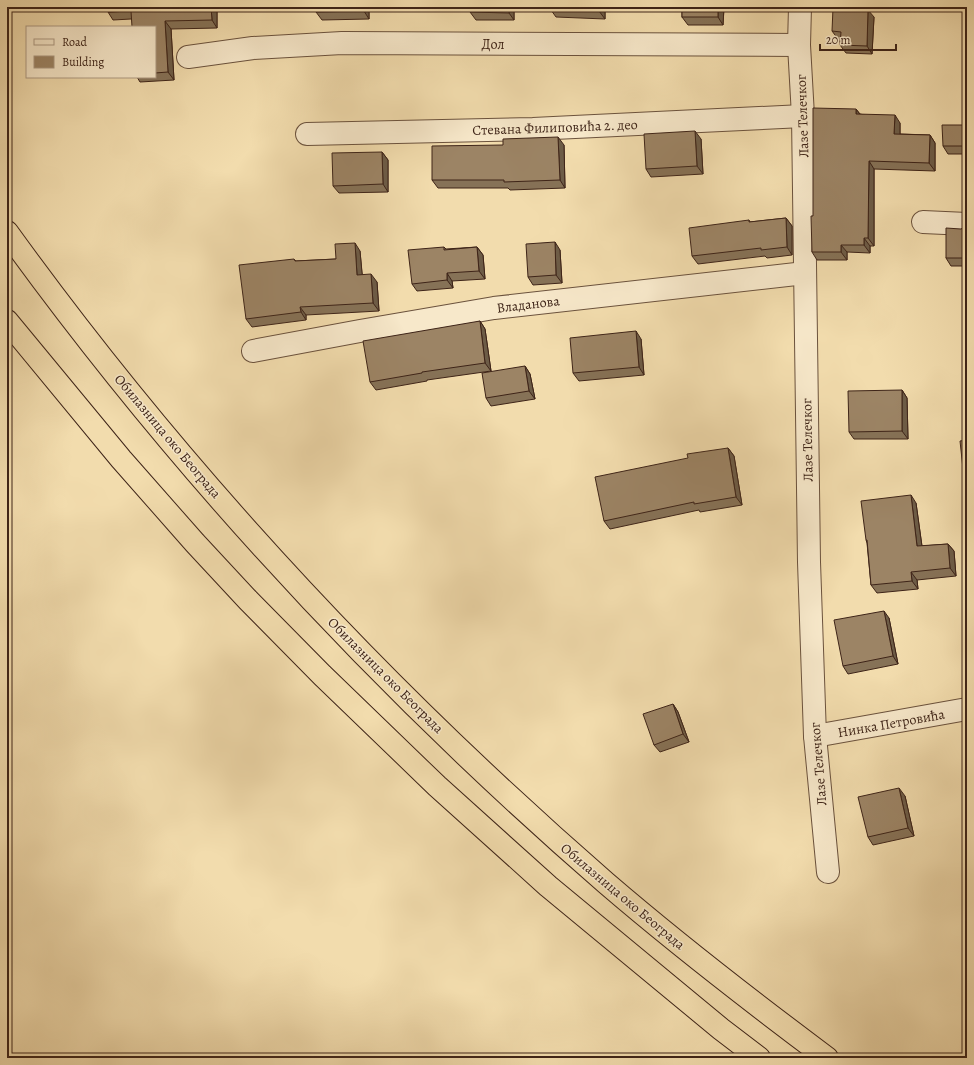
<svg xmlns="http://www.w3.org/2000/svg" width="974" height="1065" viewBox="0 0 974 1065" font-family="Alegreya,serif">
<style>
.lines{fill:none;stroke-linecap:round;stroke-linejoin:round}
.minor-casing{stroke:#6b523d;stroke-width:24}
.highway-casing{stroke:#3e2418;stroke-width:24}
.minor{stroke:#f7e8ca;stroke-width:22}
.highway{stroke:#f2dcad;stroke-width:22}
.wall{fill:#867257;stroke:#3e2418}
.shaded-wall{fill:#6d5c47;stroke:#3e2418}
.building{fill:#9c8465;stroke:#3e2418}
.labels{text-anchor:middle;stroke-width:3;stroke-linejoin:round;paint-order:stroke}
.street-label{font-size:14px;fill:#3e2418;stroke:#f7e8ca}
</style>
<rect width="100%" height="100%" fill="#f2dcad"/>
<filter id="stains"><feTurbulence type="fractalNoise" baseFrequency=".005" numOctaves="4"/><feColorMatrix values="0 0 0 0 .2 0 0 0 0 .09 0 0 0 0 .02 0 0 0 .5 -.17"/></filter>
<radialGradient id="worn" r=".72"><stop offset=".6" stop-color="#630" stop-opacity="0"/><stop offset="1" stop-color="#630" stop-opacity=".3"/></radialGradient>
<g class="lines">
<defs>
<g id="minor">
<polyline points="800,7 799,45 803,116 809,562 815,736 828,872"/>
<polyline points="188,57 253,48 342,43 799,45"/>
<polyline points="307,134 533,129 803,116"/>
<polyline points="923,222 967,224"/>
<polyline points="253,351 360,331 494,308 805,273"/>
<polyline points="815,736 967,709"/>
</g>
<g id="highway">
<path d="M 7,232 C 179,470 384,690 606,883 C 677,944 752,1002 827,1058"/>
<polyline points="7,321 121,459 195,543 248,600 322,675 437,786 548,886 721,1029 759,1058"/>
</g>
</defs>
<use href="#minor" class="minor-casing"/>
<use href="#highway" class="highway-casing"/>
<use href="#minor" class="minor"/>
<use href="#highway" class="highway"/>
</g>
<g class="wall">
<polygon points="217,7 217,28 171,29 174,80 140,82 137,77 155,77 155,27 131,19 113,20 108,12"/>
<polygon points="316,7 369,7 369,19 322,20 316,12"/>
<polygon points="470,7 514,7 514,20 476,20 470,12"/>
<polygon points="551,7 605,7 605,19 556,17 551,10"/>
<polygon points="682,7 724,7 723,25 688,25 682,17"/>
<polygon points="949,7 967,7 967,11 951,9"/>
<polygon points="874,17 872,54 846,53 840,45 840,39 838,39 832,31"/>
<polygon points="967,71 967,154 948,154 943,146 963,125"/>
<polygon points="856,109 860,114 900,123 900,134 930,135 935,143 935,171 874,169 874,246 870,246 870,253 847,252 847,260 817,260 812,252 813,216"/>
<polygon points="701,139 703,174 651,177 646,169"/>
<polygon points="564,145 565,188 510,190 508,188 438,188 432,180"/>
<polygon points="382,152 388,160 388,192 339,193 333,186"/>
<polygon points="786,218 792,226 792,255 767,258 765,256 698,264 692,256 749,220 750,222"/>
<polygon points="967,227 967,266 951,266 946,258 961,229"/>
<polygon points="444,247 446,249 477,247 483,255 485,279 452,281 453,288 417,291 412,284"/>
<polygon points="560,250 562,283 533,285 528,277"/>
<polygon points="360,251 362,274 377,282 379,311 306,315 306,320 252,327 246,319 294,259 296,261 336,259"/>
<polygon points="480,321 485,329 491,371 427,380 427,381 376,390 370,382"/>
<polygon points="641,339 644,375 579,381 573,373"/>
<polygon points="525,366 530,374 535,399 491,406 486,398"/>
<polygon points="902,390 907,398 908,439 854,439 849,432"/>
<polygon points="728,448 734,456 742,505 700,512 699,510 610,529 604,521"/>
<polygon points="916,503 922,546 948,544 954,551 956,576 917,580 918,589 877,593 871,585 867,543 866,540"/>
<polygon points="889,618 898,664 848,674 843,666"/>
<polygon points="673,704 678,712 689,742 660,752 654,745"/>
<polygon points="905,796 914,836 873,845 868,837"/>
</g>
<g class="shaded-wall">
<polygon points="211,7 217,7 217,28 212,20"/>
<polygon points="364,7 369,7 369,19 364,11"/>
<polygon points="509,7 514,7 514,20 509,13"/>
<polygon points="599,7 605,7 605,19 599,11"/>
<polygon points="718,7 724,7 723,25 718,17"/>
<polygon points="868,10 874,17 872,54 867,46"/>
<polygon points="165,21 171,29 174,80 168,72"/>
<polygon points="856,109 862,117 856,114"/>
<polygon points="895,115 900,123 900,142 894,134"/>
<polygon points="695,131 701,139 703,174 697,166"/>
<polygon points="930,135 935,143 935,171 929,163"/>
<polygon points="558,137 564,145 565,188 560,180"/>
<polygon points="382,152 388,160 388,192 383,184"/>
<polygon points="869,161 874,169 874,246 868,238"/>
<polygon points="786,218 792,226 792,255 787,247"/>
<polygon points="864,238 870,246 870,253 864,245"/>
<polygon points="555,242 560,250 562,283 556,275"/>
<polygon points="355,243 360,251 363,283 357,275"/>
<polygon points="841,245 847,252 847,260 841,252"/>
<polygon points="477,247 483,255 485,279 479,271"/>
<polygon points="447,273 452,281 453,288 447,280"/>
<polygon points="371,274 377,282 379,311 373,303"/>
<polygon points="300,307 306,315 306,320 301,312"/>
<polygon points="480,321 485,329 491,371 485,363"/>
<polygon points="636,331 641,339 644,375 639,367"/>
<polygon points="525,366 530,374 535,399 529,391"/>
<polygon points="902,390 907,398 908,439 902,431"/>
<polygon points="728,448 734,456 742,505 736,497"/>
<polygon points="911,495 916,503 923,554 917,546"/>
<polygon points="948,544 954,551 956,576 950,568"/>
<polygon points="911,572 917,580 918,589 912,581"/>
<polygon points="884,611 889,618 898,664 893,656"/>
<polygon points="673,704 678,712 689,742 683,734"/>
<polygon points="899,788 905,796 914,836 908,828"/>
</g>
<g class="building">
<polygon points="108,7 211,7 212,20 165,21 168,72 155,73 155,27 132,27 131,11 108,12"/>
<polygon points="316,7 364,7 364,11 316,12"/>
<polygon points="470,7 509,7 509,13 470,12"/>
<polygon points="551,7 599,7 599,11 551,10"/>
<rect x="682" y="7" width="36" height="10"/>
<polygon points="833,8 868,10 867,46 840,45 841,32 832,31"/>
<polygon points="965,71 967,71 967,146 943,146 942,125 963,125"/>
<polygon points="813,108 856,109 856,114 895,115 894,134 930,135 929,163 869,161 868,238 864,238 864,245 841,245 841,252 812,252 811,216 813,216"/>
<polygon points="695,131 697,166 646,169 644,134"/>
<polygon points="558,137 560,180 504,182 504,180 432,180 432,146 503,145 503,139"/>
<polygon points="382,152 383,184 333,186 332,153"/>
<polygon points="786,218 787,247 761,250 761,248 692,256 689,228 749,220 749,222"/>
<polygon points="967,227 967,258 946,258 946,228 961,229"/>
<polygon points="555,242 556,275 528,277 526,244"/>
<polygon points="355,243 357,275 371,274 373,303 300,307 301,312 246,319 239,265 294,259 295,261 336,259 335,244"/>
<polygon points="444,247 444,250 477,247 479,271 447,273 447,280 412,284 408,250"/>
<polygon points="480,321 485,363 422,372 422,373 370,382 363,341"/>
<polygon points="636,331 639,367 573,373 570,338"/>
<polygon points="525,366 529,391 486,398 482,373"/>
<polygon points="902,390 902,431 849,432 848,391"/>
<polygon points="967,440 967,477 964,478 960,441"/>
<polygon points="728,448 736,497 694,504 694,502 604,521 595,477 688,458 687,454"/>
<polygon points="911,495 917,546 948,544 950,568 911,572 912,581 871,585 867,540 866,540 861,501"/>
<polygon points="884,611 893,656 843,666 834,620"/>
<polygon points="673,704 683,734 654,745 643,714"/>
<polygon points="899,788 908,828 868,837 858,797"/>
</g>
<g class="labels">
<g class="street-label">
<text x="493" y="49">Дол</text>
<text transform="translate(802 116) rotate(-92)" y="5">Лазе Телечког</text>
<text transform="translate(555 127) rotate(-2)" y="5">Стевана Филиповића 2. део</text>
<text transform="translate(528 304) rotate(-7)" y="5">Владанова</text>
<text transform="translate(168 436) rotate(50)" y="5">Обилазница око Београда</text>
<text transform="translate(807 440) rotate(-91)" y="5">Лазе Телечког</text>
<text transform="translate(386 675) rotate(45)" y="5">Обилазница око Београда</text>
<text transform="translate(891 723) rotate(-10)" y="5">Нинка Петровића</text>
<text transform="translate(818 764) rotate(-95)" y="5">Лазе Телечког</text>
<text transform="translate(623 896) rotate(40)" y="5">Обилазница око Београда</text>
</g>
</g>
<rect width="974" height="1065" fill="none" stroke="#f2dcad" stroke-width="24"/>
<rect x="8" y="8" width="958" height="1049" fill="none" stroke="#3e2418" stroke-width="2"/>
<rect x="12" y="12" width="950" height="1041" fill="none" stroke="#3e2418"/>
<rect x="26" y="26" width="130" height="52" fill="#f7e8ca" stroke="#ad9a83"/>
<rect x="34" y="39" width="20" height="6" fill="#f7e8ca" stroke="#ad9a83"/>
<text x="62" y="46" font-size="12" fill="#3e2418">Road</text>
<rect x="34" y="56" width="20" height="12" fill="#9c8465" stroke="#ad9a83"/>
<text x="62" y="66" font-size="12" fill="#3e2418">Building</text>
<path d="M820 44v6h76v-6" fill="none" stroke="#3e2418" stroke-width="2"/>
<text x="826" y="44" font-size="12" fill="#3e2418" stroke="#f7e8ca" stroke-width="3" paint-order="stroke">20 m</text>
<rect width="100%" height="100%" filter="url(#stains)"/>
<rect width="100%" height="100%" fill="url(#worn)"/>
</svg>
